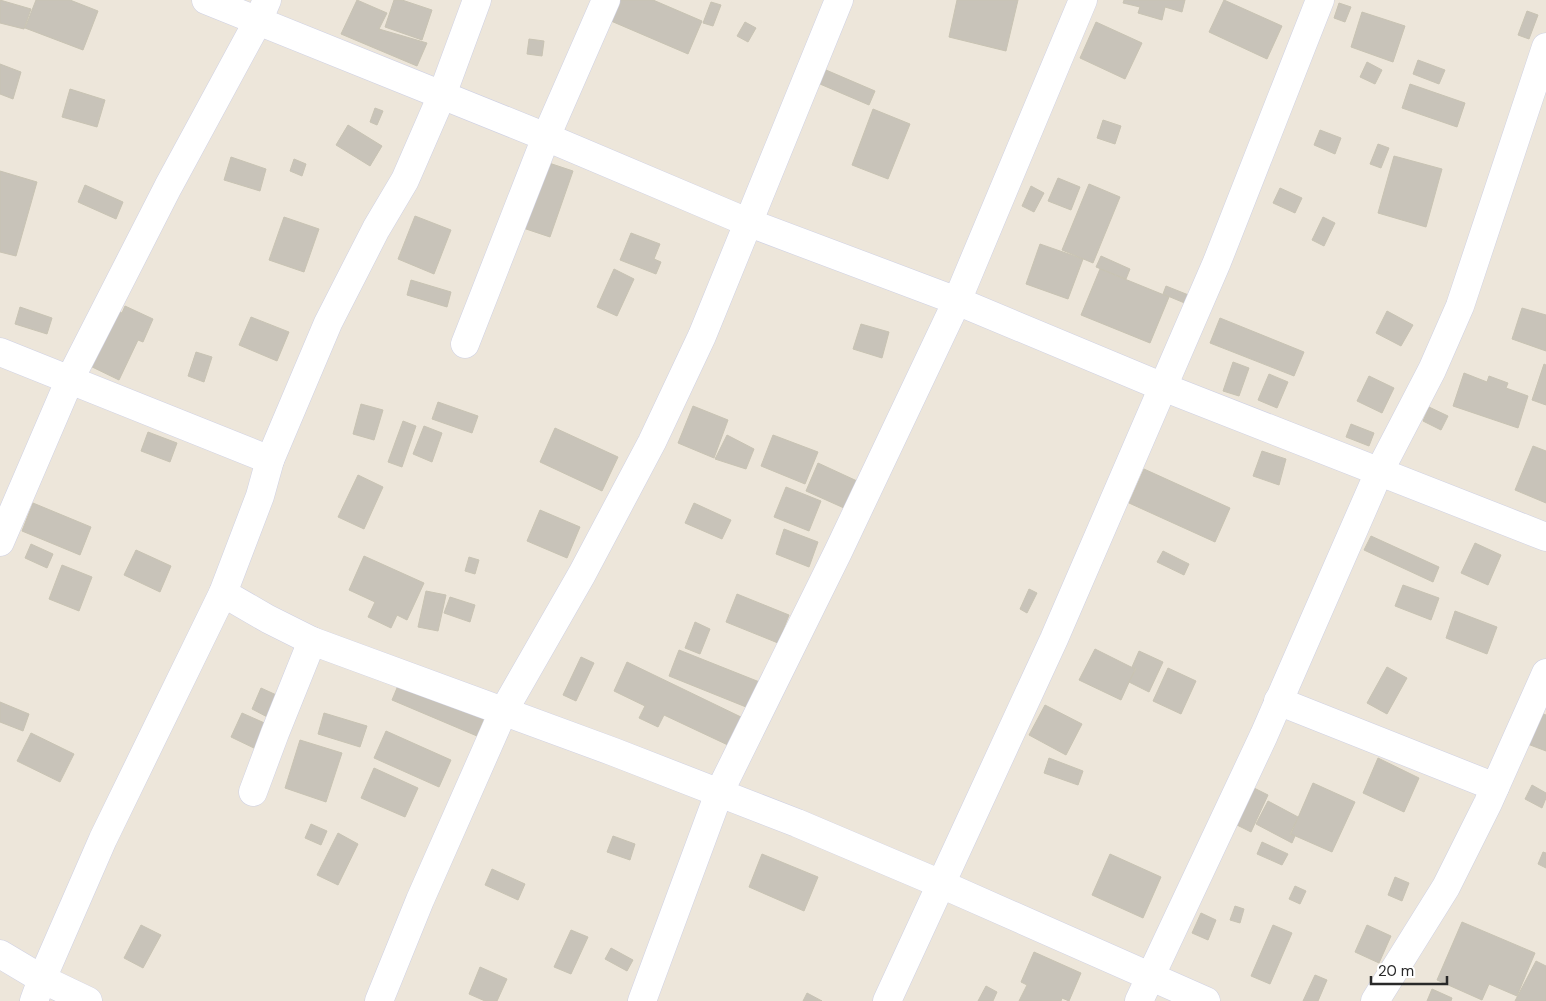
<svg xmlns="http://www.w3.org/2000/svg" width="1546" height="1001" viewBox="0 0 1546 1001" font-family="'DM Sans',sans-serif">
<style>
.building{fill:#c8c3b9;stroke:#c8c3b3}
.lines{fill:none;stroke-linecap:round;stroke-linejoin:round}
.minor-casing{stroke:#cfd1e4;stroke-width:29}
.minor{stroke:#fff;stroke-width:28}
</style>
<rect width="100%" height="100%" fill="#ede6da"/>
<g class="building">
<polygon points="0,0 31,9 24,29 0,23"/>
<polygon points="36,0 70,0 98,11 83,50 25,28"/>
<polygon points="357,0 387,13 379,29 427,43 417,66 341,34"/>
<polygon points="394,0 402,0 432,10 422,40 385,27"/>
<polygon points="611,0 653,0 702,21 688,54 604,18"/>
<polygon points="957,0 1018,0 1006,51 949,37"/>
<polygon points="1124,0 1185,0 1182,12 1165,7 1162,20 1138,13 1140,7 1123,3"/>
<polygon points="1224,0 1282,26 1267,59 1209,32"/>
<polygon points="711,2 721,5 713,26 703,23"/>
<polygon points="1339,3 1351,7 1345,22 1334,18"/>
<polygon points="1527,11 1538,15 1529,39 1518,35"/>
<polygon points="1362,12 1405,26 1393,62 1351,47"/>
<polygon points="745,22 756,28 748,42 737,36"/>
<polygon points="1096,22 1142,43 1125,79 1080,58"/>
<polygon points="529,39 544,41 542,56 527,54"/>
<polygon points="1418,60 1445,70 1439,84 1413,74"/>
<polygon points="1367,62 1382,70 1375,84 1360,77"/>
<polygon points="0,64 21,72 13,99 0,94"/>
<polygon points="826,70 875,91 869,105 820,84"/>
<polygon points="1410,84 1465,103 1457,127 1402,108"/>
<polygon points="70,89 105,100 97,127 62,117"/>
<polygon points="375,108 383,111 377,125 370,122"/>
<polygon points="873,109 910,124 888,179 852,165"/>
<polygon points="1103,120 1121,126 1115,144 1097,138"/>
<polygon points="348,125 382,146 370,166 336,145"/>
<polygon points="1320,130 1341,138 1335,154 1314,145"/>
<polygon points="1378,144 1389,148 1381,168 1370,164"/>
<polygon points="1394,156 1442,169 1426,227 1378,213"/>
<polygon points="231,157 266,169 260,191 224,180"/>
<polygon points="294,159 306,164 302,176 290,171"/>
<polygon points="543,161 573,171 550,237 520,227"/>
<polygon points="0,171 37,182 16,256 0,252"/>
<polygon points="1058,178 1080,187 1071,210 1048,201"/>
<polygon points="1089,184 1120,197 1093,263 1062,250"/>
<polygon points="85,185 123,202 116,219 78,202"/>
<polygon points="1031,186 1044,193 1034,212 1022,206"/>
<polygon points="1280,188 1302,198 1295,213 1273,203"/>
<polygon points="415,216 451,230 434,274 398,259"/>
<polygon points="284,217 319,229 304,272 269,260"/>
<polygon points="1323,217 1335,223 1324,246 1312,240"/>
<polygon points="631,233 660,244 654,259 661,262 656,274 620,260"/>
<polygon points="1040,244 1083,259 1068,299 1026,284"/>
<polygon points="1101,256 1130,269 1126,279 1096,267"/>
<polygon points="614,269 634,279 617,316 597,307"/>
<polygon points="1100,269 1169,297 1150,343 1081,315"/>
<polygon points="411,280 451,292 447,307 407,295"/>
<polygon points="1166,286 1191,296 1187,304 1163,294"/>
<polygon points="125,306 153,319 143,342 138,340 119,380 84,363 111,308 122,313"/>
<polygon points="20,307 52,318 47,334 15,324"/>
<polygon points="1522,308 1546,315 1546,351 1512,339"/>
<polygon points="1387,311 1413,325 1401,346 1376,333"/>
<polygon points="251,317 289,332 277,361 239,345"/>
<polygon points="1220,318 1304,352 1294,376 1210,343"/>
<polygon points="861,324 889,332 882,358 853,349"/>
<polygon points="196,352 212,357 204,382 188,376"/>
<polygon points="1233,362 1249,368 1239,396 1223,391"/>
<polygon points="1544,364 1546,365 1546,405 1532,400"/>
<polygon points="1464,373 1487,382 1489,376 1508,383 1506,388 1528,396 1518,428 1453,406"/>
<polygon points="1269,374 1288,382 1277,408 1258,400"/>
<polygon points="1369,376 1394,388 1382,413 1357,401"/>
<polygon points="438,402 478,416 472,433 432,419"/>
<polygon points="361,404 383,410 374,440 353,434"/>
<polygon points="693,406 728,420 714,458 678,443"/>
<polygon points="1429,407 1448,416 1441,430 1423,421"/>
<polygon points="403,421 416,426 402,467 388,462"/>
<polygon points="1351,424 1374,433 1369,446 1346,437"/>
<polygon points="424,426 442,433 432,462 413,454"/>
<polygon points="555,428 618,457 602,491 540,462"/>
<polygon points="148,432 177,443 170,462 141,451"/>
<polygon points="727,435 754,449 746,469 715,459"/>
<polygon points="773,435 818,452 805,484 761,466"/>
<polygon points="1533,446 1546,451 1546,503 1515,490"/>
<polygon points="1262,451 1286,459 1279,485 1253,476"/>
<polygon points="818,463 857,481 844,508 806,491"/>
<polygon points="1144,469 1230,508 1215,542 1129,503"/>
<polygon points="358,475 383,487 364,529 338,517"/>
<polygon points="786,487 821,501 809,531 774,517"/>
<polygon points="33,503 91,527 80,555 22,531"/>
<polygon points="694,503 731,520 722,539 685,523"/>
<polygon points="540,510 580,527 567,558 527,541"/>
<polygon points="784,529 818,542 809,567 776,554"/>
<polygon points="1371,536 1439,567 1433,582 1364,550"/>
<polygon points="1475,543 1501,555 1488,585 1461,573"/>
<polygon points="31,544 53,554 47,568 25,558"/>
<polygon points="136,550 171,566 160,592 124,575"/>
<polygon points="1163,551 1189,564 1184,575 1157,562"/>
<polygon points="364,556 424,583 407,620 397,615 391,628 368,617 375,602 349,590"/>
<polygon points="469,557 479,560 475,574 465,571"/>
<polygon points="62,565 92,577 79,611 49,599"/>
<polygon points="1403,585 1439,598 1431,620 1395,606"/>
<polygon points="1029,589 1037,593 1027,613 1020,609"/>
<polygon points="426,591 446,595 438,631 418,627"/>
<polygon points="737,594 789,615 778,643 726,622"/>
<polygon points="450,597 475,605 470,622 444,613"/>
<polygon points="1455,611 1497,627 1487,654 1446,638"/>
<polygon points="695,622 710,629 700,654 685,648"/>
<polygon points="1095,649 1135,669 1121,700 1079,680"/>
<polygon points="679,650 762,683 751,709 669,676"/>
<polygon points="1139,651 1163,662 1149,692 1129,682 1136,669 1132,667"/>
<polygon points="581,657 594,663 576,701 563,695"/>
<polygon points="627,662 743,718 730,746 664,715 658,727 639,718 645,706 614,691"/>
<polygon points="1387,667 1407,678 1387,714 1367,703"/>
<polygon points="1168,668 1196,681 1181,714 1153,701"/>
<polygon points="402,676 486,713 477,736 392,700"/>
<polygon points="261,688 283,698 273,720 252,709"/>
<polygon points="0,702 29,714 23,731 0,722"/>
<polygon points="1045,705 1082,724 1066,755 1029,735"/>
<polygon points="1536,711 1546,715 1546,751 1525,743"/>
<polygon points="242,713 269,725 258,750 231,737"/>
<polygon points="324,713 367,726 360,747 318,734"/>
<polygon points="386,731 451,760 439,787 374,758"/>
<polygon points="31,733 74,754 60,782 17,761"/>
<polygon points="300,740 342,753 326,802 285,788"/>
<polygon points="1049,758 1083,771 1078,785 1044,773"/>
<polygon points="1378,758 1419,778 1404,812 1363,793"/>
<polygon points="374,768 418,788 405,817 361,798"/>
<polygon points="1313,783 1355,802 1332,852 1291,834"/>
<polygon points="1532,785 1546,793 1546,798 1542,808 1525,799"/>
<polygon points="1252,787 1268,795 1251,832 1235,824"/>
<polygon points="1268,801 1298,817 1290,834 1295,836 1292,843 1256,824"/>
<polygon points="311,824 327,831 321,845 305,838"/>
<polygon points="338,833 358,844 338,885 317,875"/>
<polygon points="613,836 635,844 630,860 607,852"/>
<polygon points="1262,842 1288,854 1282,865 1257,854"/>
<polygon points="1543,852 1546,853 1546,868 1538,864"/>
<polygon points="762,854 818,877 804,911 749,887"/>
<polygon points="1110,854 1161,877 1143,918 1092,895"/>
<polygon points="492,869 525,884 518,900 485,885"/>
<polygon points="1395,877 1409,883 1402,901 1388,895"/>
<polygon points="1295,886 1306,891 1300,904 1289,899"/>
<polygon points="1235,906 1244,909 1240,923 1230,920"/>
<polygon points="1201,913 1216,920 1208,940 1192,933"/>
<polygon points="1462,922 1535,953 1517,996 1489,984 1482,1000 1437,980"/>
<polygon points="141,925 161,935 143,968 124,958"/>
<polygon points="1273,925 1292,933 1270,984 1251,976"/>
<polygon points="1367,925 1391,936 1379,963 1355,952"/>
<polygon points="571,930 588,937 571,974 554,967"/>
<polygon points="611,948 633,960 627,971 605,959"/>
<polygon points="1034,952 1081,973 1069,1001 1062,998 1061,1001 1019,1001 1027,985 1021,982"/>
<polygon points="1536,961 1546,966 1546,1001 1515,1001"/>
<polygon points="480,967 507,979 497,1001 485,1001 469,994"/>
<polygon points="1315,975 1327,980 1318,1001 1303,1001"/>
<polygon points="986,986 997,992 993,1001 978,1001"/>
<polygon points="1432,989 1452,998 1451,1001 1427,1001"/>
<polygon points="807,993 822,1001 803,1001"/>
</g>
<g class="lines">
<defs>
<g id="minor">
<polyline points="206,0 546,137 747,222 957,301 1163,387 1546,537"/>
<polyline points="465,344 546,137 606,0"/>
<polyline points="0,352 270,460"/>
<polyline points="0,542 70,379 168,187 258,21 267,0"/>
<polyline points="223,593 268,619 312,641 614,752 797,823 941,884 1206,1001"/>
<polyline points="1278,701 1495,787"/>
<polyline points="253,792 275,733 312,641"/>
<polyline points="0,954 42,979 88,1001"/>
<polyline points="34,1001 42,979 103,839 223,593 260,496 270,460 328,323 376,229 405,180 442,95 477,0"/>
<polyline points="379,1001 420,900 503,712 582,574 652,442 702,336 839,0"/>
<polyline points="642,1001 719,793 838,552 957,301 1083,0"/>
<polyline points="887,1001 1054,639 1217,262 1320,0"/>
<polyline points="1139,1001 1264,735 1379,472 1432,370 1460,306 1546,47"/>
<polyline points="1375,1001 1446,887 1488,803 1546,673"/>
</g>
</defs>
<use href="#minor" class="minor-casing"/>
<use href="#minor" class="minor"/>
</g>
<path d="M1371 976v8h76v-8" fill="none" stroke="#292929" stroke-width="2.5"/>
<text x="1378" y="976" font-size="15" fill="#292929" stroke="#ffffff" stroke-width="4" paint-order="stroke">20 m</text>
</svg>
